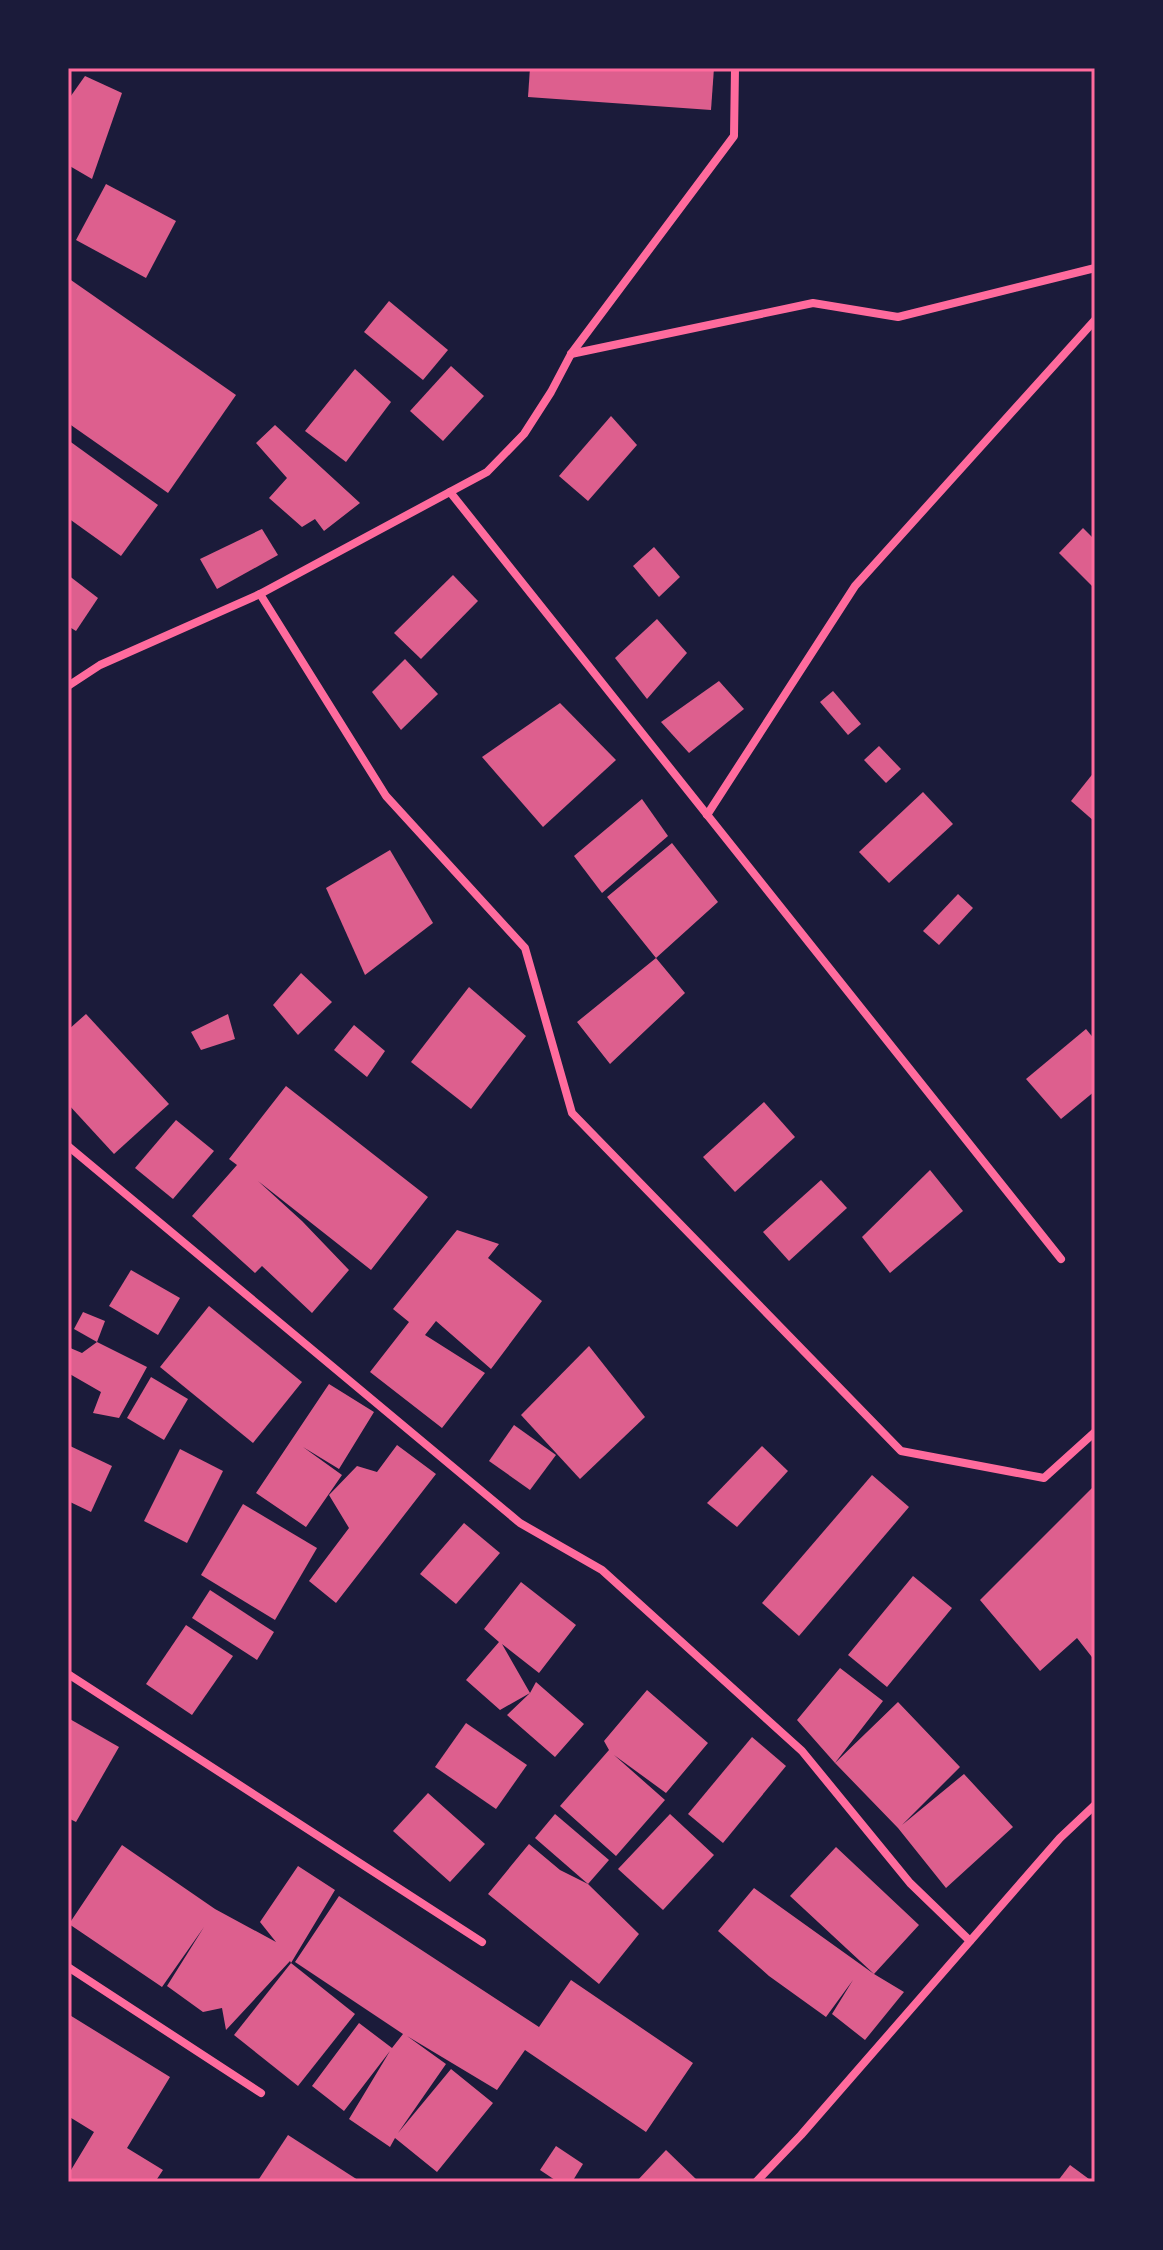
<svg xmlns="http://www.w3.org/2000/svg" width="1163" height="2250" viewBox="0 0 1163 2250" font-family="Signika,sans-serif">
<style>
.building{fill:#dd5f8e}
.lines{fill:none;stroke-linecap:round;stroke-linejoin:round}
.minor{stroke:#ff6b9d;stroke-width:8}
.neatline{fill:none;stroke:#ff6b9d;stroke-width:3}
</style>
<rect width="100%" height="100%" fill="#1b1b3a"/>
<g class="building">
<polygon points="530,68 714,68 711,110 528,97"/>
<polygon points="85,76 122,93 92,179 68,165 68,100"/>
<polygon points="106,184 176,221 146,278 76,240"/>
<polygon points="68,278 236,395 168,493 68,423"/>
<polygon points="389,301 448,350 423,380 364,332"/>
<polygon points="451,366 484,396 443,441 410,411"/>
<polygon points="355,369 391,402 346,462 305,431"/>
<polygon points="611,416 637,445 588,501 559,476"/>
<polygon points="275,425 360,503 324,531 315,519 302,527 269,498 287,478 256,443"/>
<polygon points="68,440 158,505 121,556 68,518"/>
<polygon points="1083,528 1095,540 1095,583 1092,586 1059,553"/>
<polygon points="262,529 278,555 217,589 200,559"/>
<polygon points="654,547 680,577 659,597 633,566"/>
<polygon points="68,575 98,598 76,631 68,626"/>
<polygon points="453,575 478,601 421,659 394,633"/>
<polygon points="657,619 687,653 647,699 615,658"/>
<polygon points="405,659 438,694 401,730 372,692"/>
<polygon points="719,681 744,709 689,753 661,722"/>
<polygon points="833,691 861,724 848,735 820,702"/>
<polygon points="560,703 616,760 543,827 482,757"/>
<polygon points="879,746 901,769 886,783 864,760"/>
<polygon points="1095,771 1095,822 1071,801"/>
<polygon points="923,792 953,824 889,883 859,852"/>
<polygon points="642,799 668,836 602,893 574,856"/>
<polygon points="672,843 718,902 656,958 685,993 610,1064 577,1022 656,958 607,897"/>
<polygon points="390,850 433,923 365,975 326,888"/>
<polygon points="958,894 973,908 939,945 923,931"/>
<polygon points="301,973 332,1002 298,1035 273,1005"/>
<polygon points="469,987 526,1036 471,1109 411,1062"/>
<polygon points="86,1014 169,1104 114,1154 68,1104 68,1030"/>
<polygon points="228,1014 235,1039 201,1050 191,1032"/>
<polygon points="354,1025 385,1051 367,1077 334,1050"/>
<polygon points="1086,1029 1095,1040 1095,1091 1061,1119 1026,1079"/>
<polygon points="286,1086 428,1197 371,1270 258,1181 302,1221 349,1270 312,1313 262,1266 255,1273 192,1216 237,1165 229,1159"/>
<polygon points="764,1102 795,1137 735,1192 703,1157"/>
<polygon points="176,1120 214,1151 173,1199 135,1168"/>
<polygon points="930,1170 963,1211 890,1273 862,1237"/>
<polygon points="821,1180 847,1208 789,1261 763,1232"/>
<polygon points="457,1230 499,1244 488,1258 542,1301 491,1369 436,1321 425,1335 485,1373 442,1428 370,1372 409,1322 393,1309"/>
<polygon points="131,1270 180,1298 158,1335 109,1306"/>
<polygon points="209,1306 302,1382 253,1443 160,1367"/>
<polygon points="83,1312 105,1321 97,1342 74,1329"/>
<polygon points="97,1342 147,1367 119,1418 93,1413 101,1392 68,1373 68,1347 82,1353"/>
<polygon points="589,1346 645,1417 580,1479 521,1415"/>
<polygon points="151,1377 188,1399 164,1440 127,1418"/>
<polygon points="329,1384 374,1412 339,1469 303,1447 342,1475 306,1527 256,1493"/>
<polygon points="514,1425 556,1455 530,1490 489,1461"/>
<polygon points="68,1445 112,1466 91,1512 68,1501"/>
<polygon points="397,1445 436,1474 336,1603 309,1581 349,1528 329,1495 357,1466 377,1472"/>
<polygon points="762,1446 788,1471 737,1527 707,1503"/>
<polygon points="180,1449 223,1471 187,1543 144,1521"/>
<polygon points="872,1475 909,1507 799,1636 762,1603"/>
<polygon points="1095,1485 1095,1661 1077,1638 1040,1671 980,1600"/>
<polygon points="243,1504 317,1548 275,1620 201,1575"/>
<polygon points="464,1523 500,1553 456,1604 420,1574"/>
<polygon points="913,1576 952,1608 887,1687 848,1655"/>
<polygon points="521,1582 576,1625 539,1673 502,1644 530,1693 536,1682 584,1724 555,1757 507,1715 530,1693 500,1710 466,1680 499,1642 484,1629"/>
<polygon points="210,1590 274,1632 257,1660 192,1618"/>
<polygon points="186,1625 233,1656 192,1715 146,1684"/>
<polygon points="840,1668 883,1701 835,1763 898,1702 960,1767 902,1825 964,1774 1013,1827 946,1888 898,1828 835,1763 797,1720"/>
<polygon points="647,1690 708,1743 666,1793 614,1755 665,1800 616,1856 560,1806 609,1750 604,1741"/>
<polygon points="68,1718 119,1747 76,1822 68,1818"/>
<polygon points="466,1723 527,1765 496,1809 435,1767"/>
<polygon points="752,1737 786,1766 723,1843 688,1814"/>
<polygon points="428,1793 485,1844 450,1882 393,1831"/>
<polygon points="555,1814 609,1860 588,1884 535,1838"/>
<polygon points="670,1814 714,1855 663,1910 618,1869"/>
<polygon points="529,1844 560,1870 588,1884 639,1934 599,1984 488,1894"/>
<polygon points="122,1845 215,1909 276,1942 260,1922 298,1866 335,1890 291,1963 290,1961 226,2030 222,2008 203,2012 167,1986 204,1927 162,1987 69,1924"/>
<polygon points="836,1847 919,1925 874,1974 904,1992 865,2040 832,2014 853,1980 826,2017 769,1976 718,1931 754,1888 874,1974 790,1896"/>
<polygon points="339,1896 539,2027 571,1980 693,2063 646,2132 525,2050 497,2090 407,2036 446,2064 398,2133 451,2069 493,2103 437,2172 395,2138 390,2147 349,2119 390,2051 344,2111 312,2086 359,2023 392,2048 403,2034 295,1962"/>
<polygon points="291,1963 355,2014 298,2086 234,2035"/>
<polygon points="68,2014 170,2077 127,2148 163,2170 155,2182 68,2182 68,2175 94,2132 68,2116"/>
<polygon points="288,2135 361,2182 257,2182"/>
<polygon points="556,2146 583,2164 572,2182 558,2182 540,2170"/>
<polygon points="666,2150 699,2182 636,2182"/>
<polygon points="1070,2165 1093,2182 1057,2182"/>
</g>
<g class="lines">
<g class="minor">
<polyline points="571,354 813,303 898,317 1095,268"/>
<polyline points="450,492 1061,1259"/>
<polyline points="260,594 386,796 525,948 572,1113 901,1451 1044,1478 1095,1432"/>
<polyline points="68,686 100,665 260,594 487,472 524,434 551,392 571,354 734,136 735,68"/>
<polyline points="707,815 855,586 1095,320"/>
<polyline points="68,1146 520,1523 602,1570 802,1751 910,1883 970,1941"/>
<polyline points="68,1674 482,1942"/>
<polyline points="68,1967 261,2093"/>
<polyline points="756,2182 801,2135 1060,1838 1095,1805"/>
</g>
</g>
<rect width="1163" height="2250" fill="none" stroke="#1b1b3a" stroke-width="140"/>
<rect x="70" y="70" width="1023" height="2110" class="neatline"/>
</svg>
